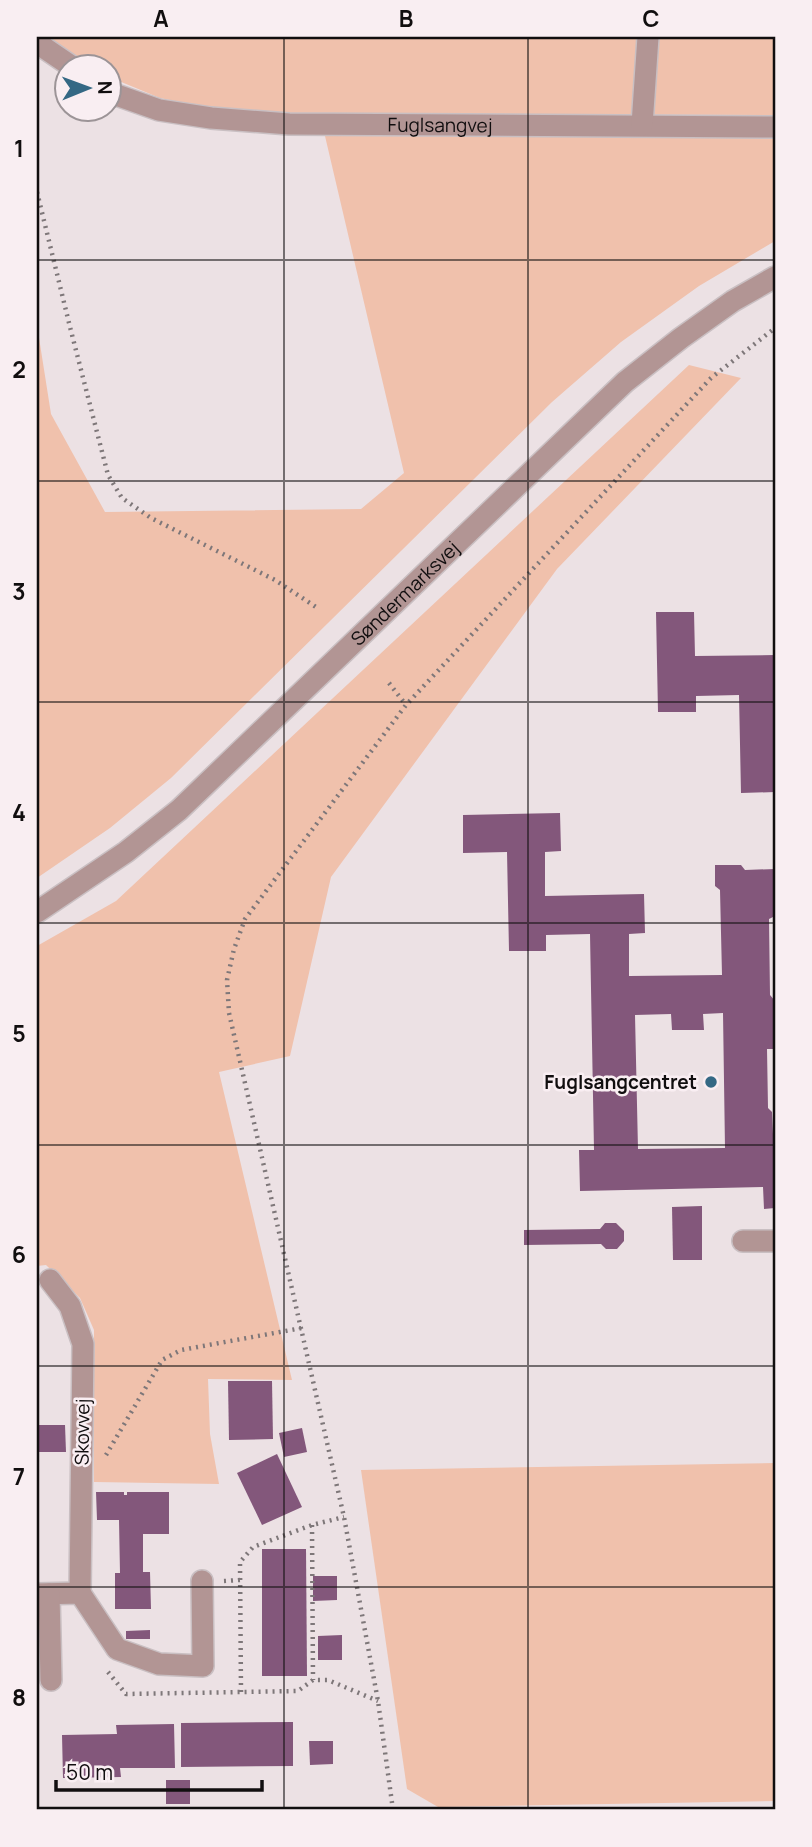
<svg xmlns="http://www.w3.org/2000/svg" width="812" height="1847" viewBox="0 0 812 1847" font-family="Manrope,sans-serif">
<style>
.green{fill:#f0c1ac}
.building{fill:#83577b;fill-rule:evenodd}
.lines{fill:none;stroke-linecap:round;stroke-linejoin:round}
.minor-casing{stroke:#c9bfc2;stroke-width:24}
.path{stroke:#7e7779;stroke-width:4.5;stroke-dasharray:2 5;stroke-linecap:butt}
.minor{stroke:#b29594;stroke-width:21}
.grid{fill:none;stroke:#110e0f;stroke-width:2;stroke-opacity:0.55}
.poi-dot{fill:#346884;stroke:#f9eef2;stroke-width:2.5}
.labels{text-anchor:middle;stroke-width:5;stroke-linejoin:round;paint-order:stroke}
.street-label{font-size:19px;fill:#110e0f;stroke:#f9eef2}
.poi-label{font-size:19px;font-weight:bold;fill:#110e0f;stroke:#f9eef2;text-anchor:end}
.neatline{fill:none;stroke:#110e0f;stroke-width:2.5}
.grid-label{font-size:23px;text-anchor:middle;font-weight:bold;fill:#110e0f}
</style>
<rect width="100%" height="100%" fill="#ece1e4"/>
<g class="green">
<polygon points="48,37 775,37 775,115 291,113 211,108 160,98 114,79 109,76 108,66 91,66 61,49"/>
<polygon points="325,136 775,137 775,241 699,286 621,342 552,402 171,778 110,828 37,878 37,325 51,414 105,512 361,509 404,473"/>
<polygon points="689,365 741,378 557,569 331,877 290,1056 219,1072 292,1380 208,1379 210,1434 219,1484 94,1482 94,1330 80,1298 46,1265 37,1266 37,946 116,901"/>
<polygon points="775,1463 775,1801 438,1807 407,1789 361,1470"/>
</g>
<g class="building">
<polygon points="656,612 694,612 695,656 775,655 775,792 741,793 739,695 696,696 696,712 658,712"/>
<path d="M 560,813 L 561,851 L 545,852 L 545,896 L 644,894 L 645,933 L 629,934 L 629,976 L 722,975 L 720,890 L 715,886 L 715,865 L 741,865 L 745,870 L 775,869 L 775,916 L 769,919 L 770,995 L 775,1001 L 775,1049 L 767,1049 L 768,1108 L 772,1112 L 773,1134 L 775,1137 L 775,1208 L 764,1209 L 763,1187 L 580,1191 L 579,1150 L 594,1150 L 590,934 L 546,935 L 546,951 L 509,951 L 507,852 L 463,853 L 463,815 ZM 723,1013 L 725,1148 L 638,1149 L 635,1015 L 671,1014 L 672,1030 L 704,1030 L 703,1014 Z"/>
<polygon points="702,1206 702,1260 673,1260 672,1207"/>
<polygon points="605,1223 616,1223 624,1231 624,1241 617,1249 606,1249 601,1244 524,1245 524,1230 600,1229"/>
<polygon points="228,1381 272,1381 273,1439 229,1440"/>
<polygon points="39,1425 65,1425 66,1452 39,1452"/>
<polygon points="302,1428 307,1452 284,1457 279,1433"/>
<polygon points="277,1454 302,1507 262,1525 237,1473"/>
<polygon points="96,1492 124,1492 124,1495 127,1495 127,1492 169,1492 169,1534 143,1534 143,1572 150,1572 151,1609 115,1609 115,1573 120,1573 119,1520 97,1520"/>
<polygon points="262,1549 306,1549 307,1676 262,1676"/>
<polygon points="313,1576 337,1576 337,1600 313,1601"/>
<polygon points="150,1630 150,1639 126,1639 126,1631"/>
<polygon points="342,1635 342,1660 318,1660 318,1636"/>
<polygon points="293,1722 293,1766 181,1767 181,1723"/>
<polygon points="174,1724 175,1768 120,1768 121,1777 63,1778 62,1735 117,1734 116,1725"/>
<polygon points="309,1741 333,1741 333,1764 310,1765"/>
<rect x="166" y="1780" width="24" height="24"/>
</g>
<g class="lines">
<defs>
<g id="minor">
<polyline points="37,41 46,49 71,66"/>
<path id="s1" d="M 108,92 L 159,110 L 211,118 L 289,124 L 775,127"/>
<polyline points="642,125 648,37"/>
<path id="s2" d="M 37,912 L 126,852 L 179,810 L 625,382 L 681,338 L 733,301 L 775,277"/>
<polyline points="743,1241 775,1241"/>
<polyline points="50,1280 70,1306 83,1344 80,1593"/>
<polyline points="37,1594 80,1593 117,1649 159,1664 203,1666 202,1581"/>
<polyline points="49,1594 51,1680"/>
</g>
</defs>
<use href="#minor" class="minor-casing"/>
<g class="path">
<polyline points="37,192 70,327 108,475 122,498 151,518 275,580 319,609"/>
<polyline points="389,683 406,705"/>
<polyline points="106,1455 162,1360 181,1350 302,1328"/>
<polyline points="312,1525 313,1680"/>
<polyline points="224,1581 240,1580"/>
<polyline points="108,1672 126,1694 298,1691 313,1680 328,1680 378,1701"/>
<polyline points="241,1692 240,1562 253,1547 312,1525 344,1517"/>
<polyline points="393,1810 378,1701 344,1517 229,1013 227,980 234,949 245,919 406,705 711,378 775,328"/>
</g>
<use href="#minor" class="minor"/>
</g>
<path class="grid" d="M 284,37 L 284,1810M 528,37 L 528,1810M 37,260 L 775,260M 37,481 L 775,481M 37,702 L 775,702M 37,923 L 775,923M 37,1145 L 775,1145M 37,1366 L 775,1366M 37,1587 L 775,1587"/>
<circle class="poi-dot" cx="711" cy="1082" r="7"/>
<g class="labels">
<g class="street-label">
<text dy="7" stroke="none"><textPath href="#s1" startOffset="336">Fuglsangvej</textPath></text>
<text dy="7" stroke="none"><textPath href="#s2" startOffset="488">Søndermarksvej</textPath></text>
<text transform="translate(82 1432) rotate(-89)" y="7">Skovvej</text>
</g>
<g class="poi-label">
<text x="697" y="1089">Fuglsangcentret</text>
</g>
</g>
<rect width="812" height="1847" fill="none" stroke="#f9eef2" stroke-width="77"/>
<g transform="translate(88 88) rotate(89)"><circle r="33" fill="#f9eef2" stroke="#9c9497" stroke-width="2"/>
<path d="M0-5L12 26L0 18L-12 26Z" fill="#346884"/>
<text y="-10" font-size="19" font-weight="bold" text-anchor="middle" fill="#110e0f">N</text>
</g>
<path d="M56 1780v10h206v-10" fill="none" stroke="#110e0f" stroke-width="3.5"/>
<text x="66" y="1780" font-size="21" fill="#110e0f" stroke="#f9eef2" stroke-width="5" paint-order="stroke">50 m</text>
<rect x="38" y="38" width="736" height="1770" class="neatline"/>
<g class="grid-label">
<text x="161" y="27">A</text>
<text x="406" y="27">B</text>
<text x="651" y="27">C</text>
<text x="19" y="157">1</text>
<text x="19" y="378">2</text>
<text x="19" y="600">3</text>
<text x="19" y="821">4</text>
<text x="19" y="1042">5</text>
<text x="19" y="1263">6</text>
<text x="19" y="1485">7</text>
<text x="19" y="1706">8</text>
</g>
</svg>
